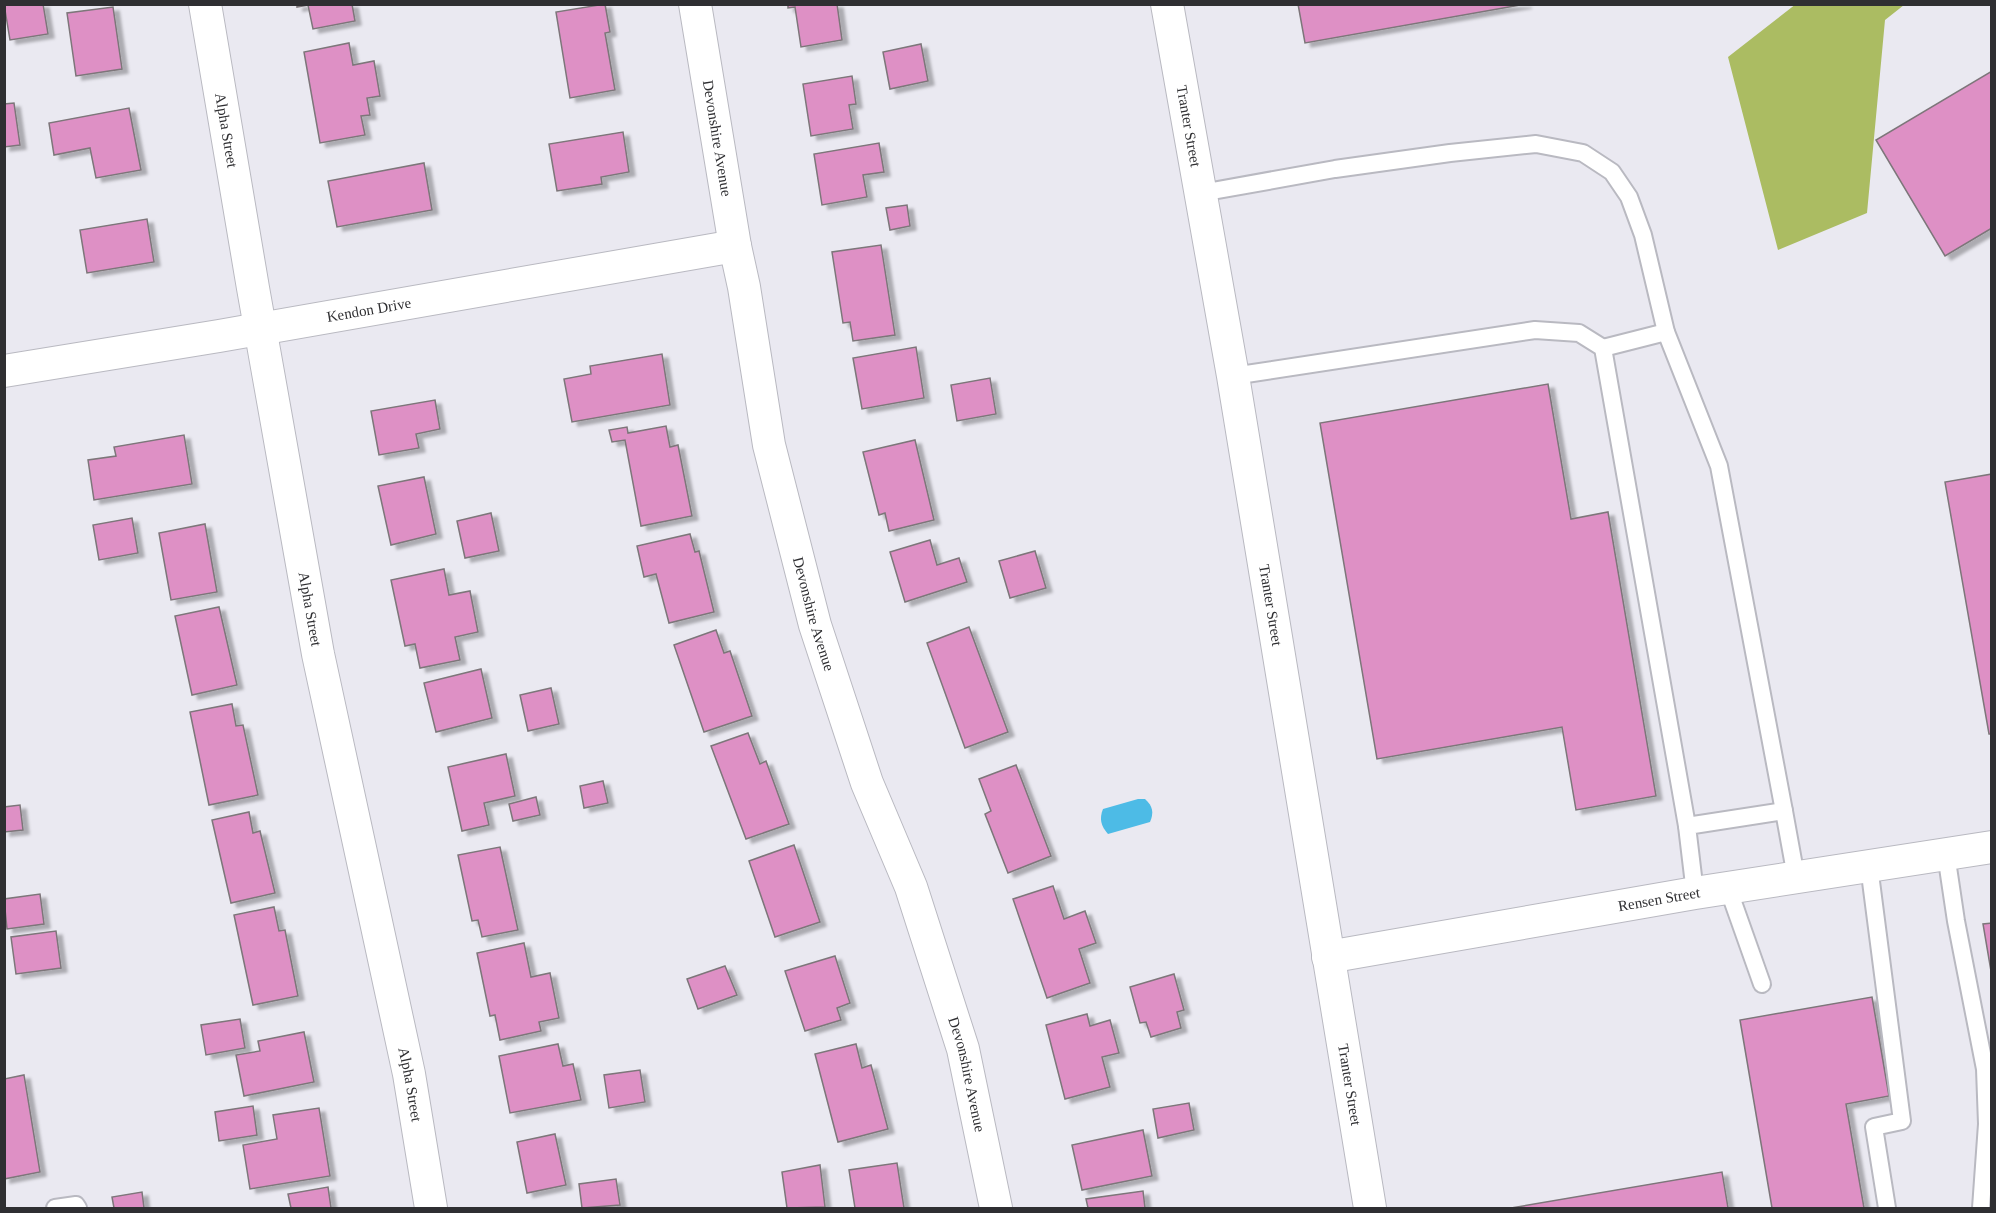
<svg xmlns="http://www.w3.org/2000/svg" width="1996" height="1213" viewBox="0 0 1996 1213" font-family="Georgia,serif">
<style>
.forest{fill:#abbc62}
.water{fill:#4dbbe6}
.building{fill:#de90c5;stroke:#7d767a;stroke-width:1.5;filter:url(#shadow)}
.lines{fill:none;stroke-linecap:round;stroke-linejoin:round}
.service-casing{stroke:#b9b9c1;stroke-width:20}
.minor-casing{stroke:#b9b9c1;stroke-width:34}
.service{stroke:#fff;stroke-width:16}
.minor{stroke:#fff;stroke-width:32}
.labels{text-anchor:middle;stroke-width:4.5;stroke-linejoin:round;paint-order:stroke}
.street-label{font-size:15px;fill:#2f2f32;stroke:#eae9f1}
</style>
<defs>
<filter id="shadow"><feDropShadow dx="6" dy="4" stdDeviation="1.5" flood-color="#0004"/></filter>
</defs>
<rect width="100%" height="100%" fill="#eae9f1"/>
<polygon class="forest" points="1796,4 1904,5 1885,20 1867,213 1778,250 1728,57"/>
<path class="water" d="M 1138,799 L 1145,799 C 1153,806 1154,813 1150,822 L 1108,834 C 1101,826 1099,819 1103,809 Z"/>
<g class="building">
<polygon points="4,4 43,4 48,34 10,40"/>
<polygon points="297,4 352,4 355,21 313,29 308,5 297,7"/>
<polygon points="605,4 610,32 605,33 615,90 570,98 556,12"/>
<polygon points="788,4 837,4 842,40 801,47 795,7 788,8"/>
<polygon points="1298,4 1526,4 1305,43"/>
<polygon points="113,7 122,69 76,76 67,13"/>
<polygon points="349,43 353,65 374,61 380,96 367,98 370,115 361,116 365,135 320,143 304,52"/>
<polygon points="921,44 928,81 890,89 883,52"/>
<polygon points="1992,71 1992,228 1945,256 1876,140"/>
<polygon points="852,76 856,104 849,105 853,129 811,136 803,84"/>
<polygon points="14,103 20,145 4,147 4,104"/>
<polygon points="129,108 141,170 96,178 90,148 54,155 49,123"/>
<polygon points="623,132 629,172 601,177 602,184 557,191 549,144"/>
<polygon points="879,143 884,172 863,175 867,197 822,205 814,154"/>
<polygon points="424,163 432,210 337,227 328,181"/>
<polygon points="907,205 910,226 890,230 886,208"/>
<polygon points="147,219 154,262 87,273 80,230"/>
<polygon points="881,245 895,335 853,341 850,322 843,323 832,252"/>
<polygon points="916,347 924,398 862,409 853,358"/>
<polygon points="662,354 670,405 572,422 564,379 591,374 590,366"/>
<polygon points="990,378 996,414 957,421 951,385"/>
<polygon points="1548,384 1571,519 1608,512 1656,796 1576,810 1562,727 1377,759 1320,423"/>
<polygon points="435,400 440,429 416,434 419,448 379,455 371,411"/>
<polygon points="666,426 670,447 678,445 692,516 641,526 625,440 612,442 609,430 627,427 628,433"/>
<polygon points="184,435 192,484 94,500 88,460 116,456 114,447"/>
<polygon points="915,440 934,520 889,531 885,513 879,515 863,452"/>
<polygon points="1992,474 1992,734 1989,734 1945,482"/>
<polygon points="424,477 436,534 391,545 378,486"/>
<polygon points="491,513 499,551 465,558 457,521"/>
<polygon points="132,518 138,553 99,560 93,525"/>
<polygon points="205,524 217,592 171,600 159,533"/>
<polygon points="690,534 695,552 699,551 714,612 669,623 656,574 644,577 637,546"/>
<polygon points="930,540 937,565 959,558 967,582 905,602 890,552"/>
<polygon points="1035,551 1046,588 1010,598 999,561"/>
<polygon points="444,569 449,595 470,591 478,632 455,637 460,660 420,668 415,644 405,646 391,580"/>
<polygon points="219,607 237,685 192,695 175,616"/>
<polygon points="969,627 1008,732 965,748 927,643"/>
<polygon points="716,630 724,653 730,651 752,716 704,732 674,645"/>
<polygon points="481,669 492,718 436,732 424,683"/>
<polygon points="551,688 559,724 528,731 520,695"/>
<polygon points="232,704 236,726 243,725 258,795 209,805 190,712"/>
<polygon points="748,733 760,764 766,761 789,824 746,839 711,746"/>
<polygon points="506,754 515,796 484,803 489,825 462,831 448,767"/>
<polygon points="1016,765 1051,856 1008,873 985,814 991,811 979,779"/>
<polygon points="603,781 608,803 584,808 580,786"/>
<polygon points="536,797 540,815 513,821 509,804"/>
<polygon points="20,805 23,830 4,832 4,807"/>
<polygon points="249,812 253,833 260,831 275,893 231,903 212,820"/>
<polygon points="794,845 820,922 775,937 749,861"/>
<polygon points="500,847 518,930 482,937 478,920 472,921 458,855"/>
<polygon points="1053,886 1064,919 1085,911 1096,943 1079,949 1090,983 1047,998 1013,899"/>
<polygon points="40,894 44,924 7,929 4,899"/>
<polygon points="274,907 279,931 285,930 298,996 253,1005 234,915"/>
<polygon points="1992,923 1992,977 1983,924"/>
<polygon points="56,931 61,968 16,974 11,937"/>
<polygon points="524,943 531,977 550,973 559,1018 539,1022 541,1031 500,1040 495,1015 490,1016 477,953"/>
<polygon points="835,956 850,1003 837,1008 841,1020 805,1031 785,971"/>
<polygon points="725,966 737,995 698,1009 687,979"/>
<polygon points="1174,974 1184,1010 1177,1012 1181,1028 1151,1037 1146,1022 1140,1023 1130,987"/>
<polygon points="1872,997 1889,1096 1846,1104 1864,1208 1772,1208 1740,1020"/>
<polygon points="1087,1014 1090,1026 1110,1020 1119,1053 1102,1057 1110,1087 1065,1099 1046,1025"/>
<polygon points="240,1019 245,1048 206,1055 201,1025"/>
<polygon points="304,1032 314,1082 244,1096 236,1055 260,1051 258,1041"/>
<polygon points="558,1044 563,1066 573,1064 581,1100 510,1113 499,1056"/>
<polygon points="856,1044 862,1068 871,1065 888,1129 838,1142 815,1054"/>
<polygon points="640,1070 645,1102 609,1108 604,1075"/>
<polygon points="24,1075 40,1172 4,1179 4,1079"/>
<polygon points="1189,1103 1194,1130 1158,1138 1153,1109"/>
<polygon points="253,1106 257,1135 219,1141 215,1112"/>
<polygon points="319,1108 330,1176 250,1189 243,1145 277,1139 273,1115"/>
<polygon points="1143,1130 1152,1176 1082,1190 1072,1145"/>
<polygon points="555,1134 566,1185 527,1193 517,1142"/>
<polygon points="897,1163 904,1208 855,1208 849,1170"/>
<polygon points="820,1165 825,1207 787,1208 782,1172"/>
<polygon points="1722,1172 1728,1208 1511,1208"/>
<polygon points="616,1179 620,1205 582,1208 579,1184"/>
<polygon points="328,1187 331,1208 291,1208 288,1194"/>
<polygon points="1143,1191 1145,1208 1088,1208 1086,1199"/>
<polygon points="142,1192 144,1208 114,1208 112,1197"/>
</g>
<g class="lines">
<defs>
<g id="service">
<polyline points="1201,193 1335,169 1450,153 1536,144 1583,153 1612,172 1629,197 1643,235 1666,332 1719,466 1784,811"/>
<polyline points="1603,348 1666,332"/>
<polyline points="1233,376 1535,330 1579,333 1603,348 1687,826"/>
<polyline points="1946,854 1956,921 1985,1069 1987,1124 1981,1208"/>
<polyline points="1869,866 1902,1121 1874,1127 1887,1208"/>
<polyline points="1728,888 1762,984"/>
<polyline points="1695,893 1687,826 1784,811 1796,877"/>
<polyline points="55,1208 76,1205 78,1208"/>
</g>
<g id="minor">
<path id="s1" d="M 205,4 L 253,288 L 318,654 L 409,1074 L 431,1208"/>
<path id="s2" d="M 695,4 L 735,246 L 744,287 L 769,445 L 815,625 L 867,783 L 911,887 L 963,1049 L 996,1208"/>
<path id="s3" d="M 1167,4 L 1233,376 L 1370,1208"/>
<path id="s4" d="M 4,371 L 219,336 L 735,246"/>
<path id="s5" d="M 1328,957 L 1695,893 L 1992,847"/>
</g>
</defs>
<use href="#service" class="service-casing"/>
<use href="#minor" class="minor-casing"/>
<use href="#service" class="service"/>
<use href="#minor" class="minor"/>
</g>
<g class="labels">
<g class="street-label">
<text dy="5" stroke="none"><textPath href="#s3" startOffset="124">Tranter Street</textPath></text>
<text dy="5" stroke="none"><textPath href="#s1" startOffset="128">Alpha Street</textPath></text>
<text dy="5" stroke="none"><textPath href="#s2" startOffset="136">Devonshire Avenue</textPath></text>
<text dy="5" stroke="none"><textPath href="#s4" startOffset="370">Kendon Drive</textPath></text>
<text dy="5" stroke="none"><textPath href="#s3" startOffset="610">Tranter Street</textPath></text>
<text dy="5" stroke="none"><textPath href="#s1" startOffset="614">Alpha Street</textPath></text>
<text dy="5" stroke="none"><textPath href="#s2" startOffset="622">Devonshire Avenue</textPath></text>
<text dy="5" stroke="none"><textPath href="#s5" startOffset="336">Rensen Street</textPath></text>
<text dy="5" stroke="none"><textPath href="#s2" startOffset="1108">Devonshire Avenue</textPath></text>
<text dy="5" stroke="none"><textPath href="#s1" startOffset="1100">Alpha Street</textPath></text>
<text dy="5" stroke="none"><textPath href="#s3" startOffset="1096">Tranter Street</textPath></text>
</g>
</g>
<rect width="1996" height="1213" fill="none" stroke="#2f2f32" stroke-width="12"/>
</svg>
